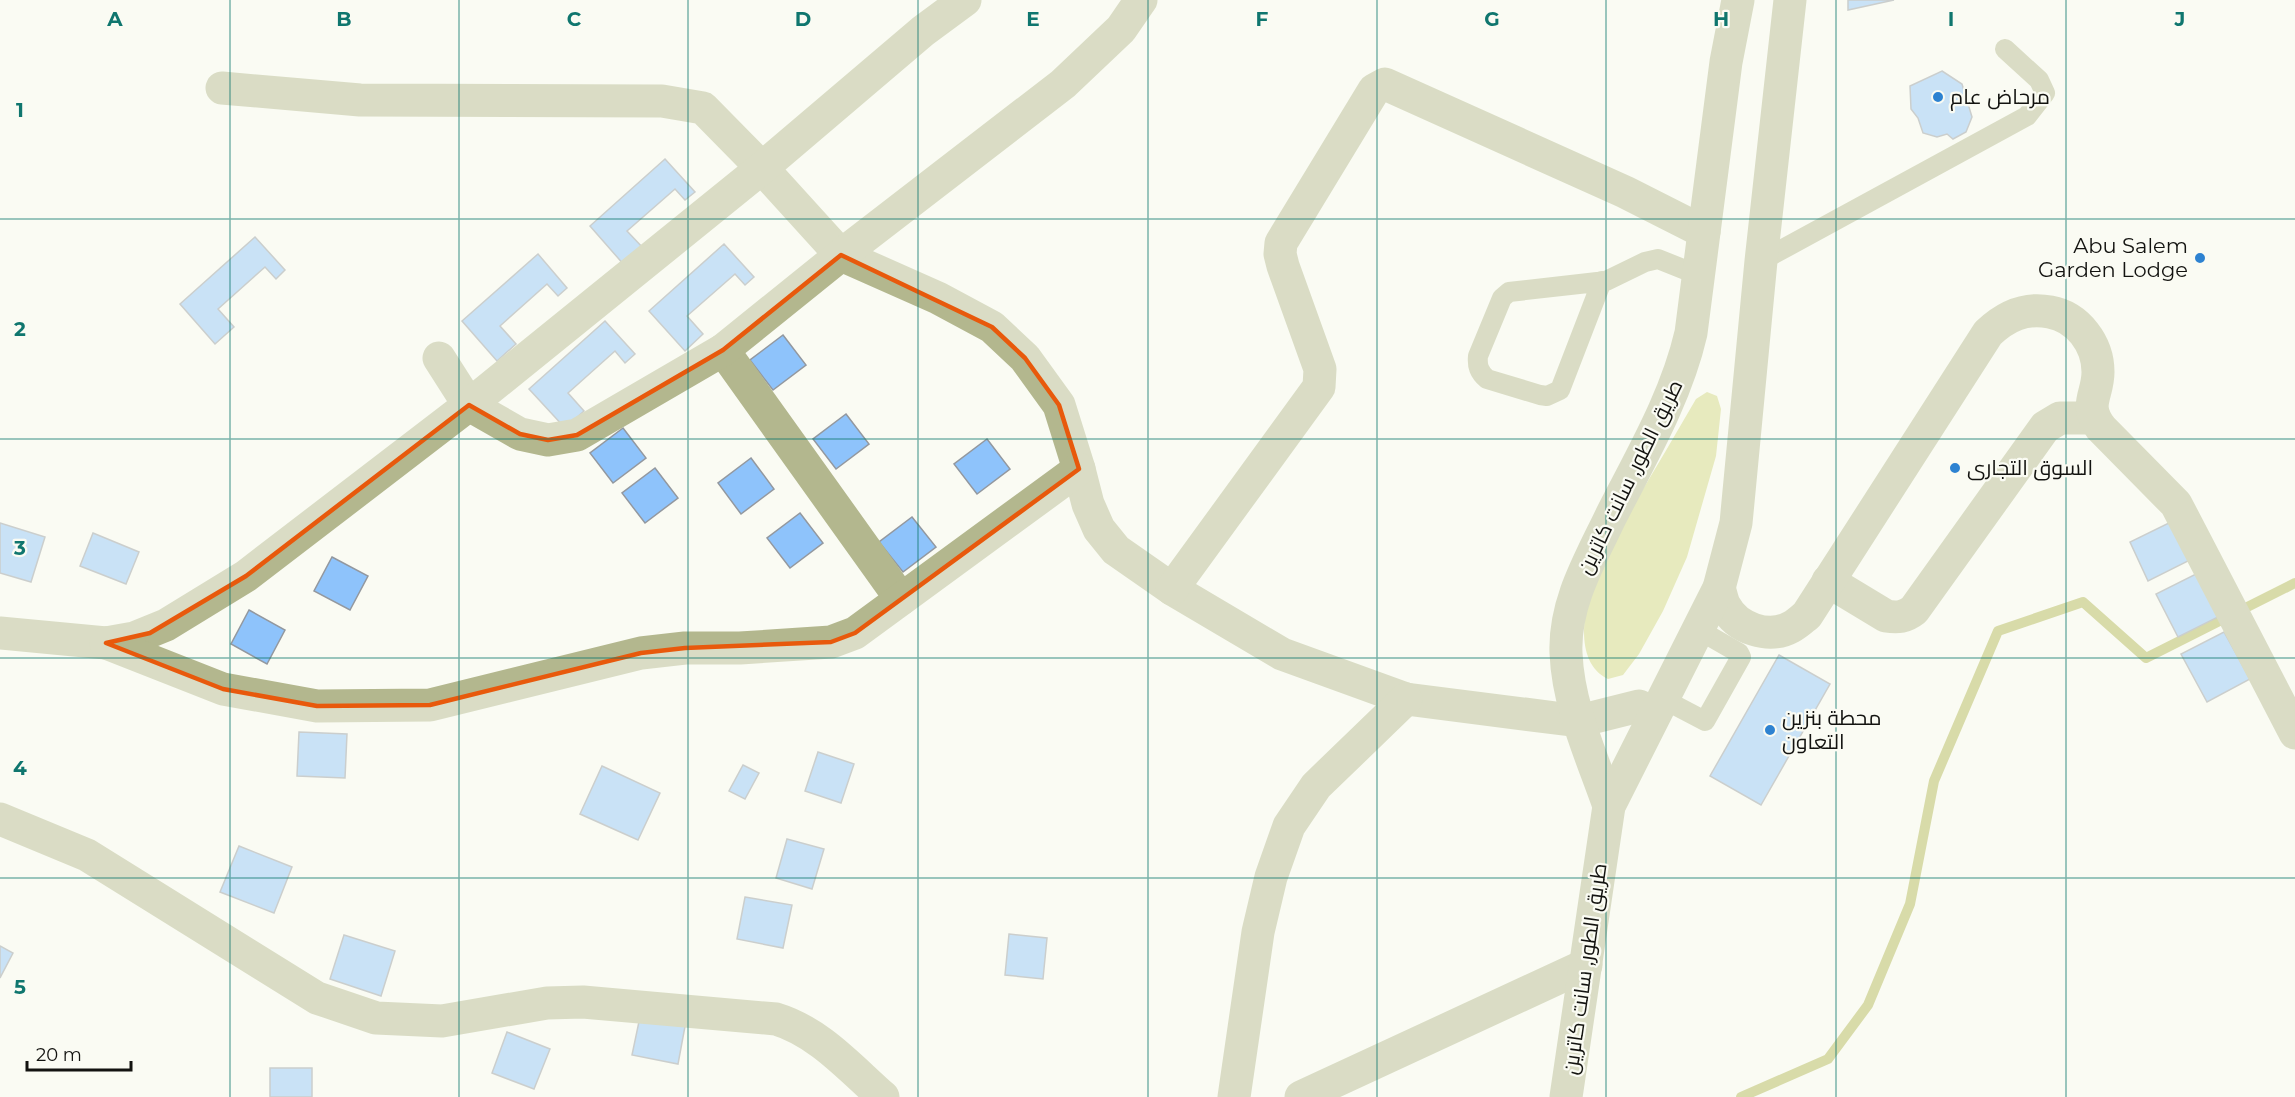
<svg xmlns="http://www.w3.org/2000/svg" width="2295" height="1097" viewBox="0 0 2295 1097" font-family="Montserrat,Cairo,sans-serif">
<style>
.green{fill:#d0d57f}
.lines{fill:none;stroke-linecap:round;stroke-linejoin:round}
.stream{stroke:#afb351;stroke-width:10}
.building{fill:#8ec3fb;stroke:#93989f;stroke-width:1.5}
.service{stroke:#b3b78e;stroke-width:20}
.minor{stroke:#b3b78e;stroke-width:33}
.marked{fill:none;stroke:#e8590c;stroke-width:4.5;stroke-linejoin:round}
.grid{fill:none;stroke:#0f766e;stroke-width:1.5;stroke-opacity:0.55}
.poi-dot{fill:#2d82d1;stroke:#fafbf3;stroke-width:2}
.labels{text-anchor:middle;stroke-width:4.5;stroke-linejoin:round;paint-order:stroke}
.poi-label{font-size:21px;fill:#131310;stroke:#fafbf3;text-anchor:start}
.street-label{font-size:21px;fill:#131310;stroke:#fafbf3}
.grid-label{font-size:20px;text-anchor:middle;font-weight:bold;fill:#0f766e;stroke:#fafbf3;stroke-width:4.5;stroke-linejoin:round;paint-order:stroke}
</style>
<rect width="100%" height="100%" fill="#fafbf3"/>
<path class="green" d="M 1707,392 L 1717,396 L 1721,409 L 1716,456 L 1687,557 L 1663,611 L 1639,654 L 1623,675 L 1608,679 C 1572,662 1584,604 1596,575 C 1605,551 1620,528 1633,506 C 1654,471 1675,435 1696,399 Z"/>
<g class="lines">
<polyline class="stream" points="1741,1097 1828,1059 1868,1005 1910,904 1934,781 1998,631 2083,602 2146,658 2295,583"/>
</g>
<g class="building">
<polygon points="1848,0 1894,0 1848,10"/>
<polygon points="1942,71 1962,84 1972,117 1966,132 1953,139 1947,134 1937,137 1923,133 1918,118 1911,109 1910,86"/>
<polygon points="665,159 695,192 685,200 675,189 627,231 644,249 625,266 590,226"/>
<polygon points="255,237 285,270 276,279 265,267 218,309 234,327 215,344 180,304"/>
<polygon points="724,244 754,277 745,285 735,274 687,316 703,334 685,351 649,311"/>
<polygon points="538,254 567,288 558,296 547,284 500,326 516,344 497,361 462,321"/>
<polygon points="605,321 635,354 625,363 615,351 568,393 584,411 565,428 529,389"/>
<polygon points="783,335 806,365 773,390 750,360"/>
<polygon points="846,414 869,444 836,469 813,439"/>
<polygon points="623,428 646,458 613,483 590,453"/>
<polygon points="987,439 1010,469 977,494 954,464"/>
<polygon points="751,458 774,489 741,514 718,483"/>
<polygon points="655,468 678,498 645,523 622,493"/>
<polygon points="800,513 823,543 790,568 767,538"/>
<polygon points="912,517 936,547 903,572 879,542"/>
<polygon points="2177,519 2196,557 2148,581 2130,542"/>
<polygon points="0,523 45,537 31,582 0,573"/>
<polygon points="93,533 139,552 126,584 80,566"/>
<polygon points="332,557 368,576 350,610 314,591"/>
<polygon points="2202,571 2224,614 2178,637 2156,594"/>
<polygon points="249,610 285,630 267,664 231,644"/>
<polygon points="2224,632 2250,679 2207,702 2181,654"/>
<polygon points="1779,655 1830,684 1761,805 1710,776"/>
<polygon points="299,732 347,734 345,778 297,776"/>
<polygon points="818,752 854,764 841,803 805,791"/>
<polygon points="743,765 759,773 745,799 729,791"/>
<polygon points="602,766 660,793 638,840 580,814"/>
<polygon points="787,839 824,849 812,889 776,878"/>
<polygon points="239,846 292,867 274,913 220,892"/>
<polygon points="745,897 792,905 783,948 737,939"/>
<polygon points="1009,934 1047,938 1043,979 1005,975"/>
<polygon points="344,935 395,951 381,996 330,979"/>
<polygon points="0,946 13,953 0,978"/>
<polygon points="641,1012 686,1021 678,1064 632,1055"/>
<polygon points="507,1032 550,1049 534,1089 492,1073"/>
<rect x="270" y="1068" width="42" height="29"/>
</g>
<g class="lines">
<g class="service">
<polyline points="1761,261 2027,116 2045,93 2039,80 2005,49"/>
<path d="M 1602,281 L 1560,390 L 1547,396 L 1540,395 L 1487,379 C 1479,372 1477,366 1478,356 L 1502,298 L 1509,292 L 1606,281 L 1645,262 L 1658,259 L 1698,275"/>
<polyline points="1663,699 1705,721 1741,657 1739,653 1699,630"/>
</g>
<g class="minor">
<polyline points="222,88 360,100 662,101 703,108 762,168 841,255 938,298 992,327 1025,358 1059,405 1079,469 1088,504 1099,529 1116,550 1172,589 1282,654 1406,699 1579,721 1639,706"/>
<polyline points="723,350 901,599"/>
<polyline points="439,358 469,405 520,434 548,440 577,435 723,350 841,255 1063,84 1121,29 1141,0"/>
<path d="M 1828,581 L 1886,616 C 1898,618 1905,617 1914,610 L 2045,427 L 2060,418 L 2093,418"/>
<path d="M 1719,588 C 1721,593 1722,601 1725,606 C 1737,629 1769,639 1791,627 C 1797,624 1802,619 1807,615 L 1988,333 C 2006,316 2025,307 2050,312 C 2078,317 2098,344 2098,372 C 2098,396 2083,404 2101,428 L 2176,504 L 2295,733"/>
<polyline points="1172,589 1319,387 1320,369 1283,266 1280,254 1281,243 1374,90 1385,84 1625,192 1704,232"/>
<polyline points="0,633 106,643 134,638 166,625 246,576 469,405 762,168 923,31 965,0"/>
<polyline points="106,643 223,689 317,706 430,705 641,653 685,648 740,648 831,642 855,633 1079,469"/>
<path d="M 1609,806 C 1592,757 1568,706 1566,653 C 1564,603 1590,560 1611,516 C 1641,457 1676,398 1691,333 L 1726,62 L 1738,0"/>
<path d="M 0,819 L 87,855 L 317,998 L 376,1018 L 442,1021 L 547,1003 L 583,1002 L 776,1019 C 819,1032 850,1068 883,1097"/>
<polyline points="1234,1097 1258,932 1271,877 1289,826 1316,786 1406,699"/>
<polyline points="1301,1097 1586,965"/>
<polyline points="1566,1097 1609,806 1719,588 1736,523 1761,261 1790,0"/>
</g>
</g>
<path d="M0 0H2295V1097H0ZM 841,255 L 992,327 L 1025,358 L 1059,405 L 1079,469 L 855,633 L 831,642 L 685,648 L 641,653 L 430,705 L 317,706 L 223,689 L 106,643 L 150,633 L 246,576 L 469,405 L 520,434 L 548,440 L 577,435 L 723,350 Z" fill="#fafbf3" fill-opacity=".55" fill-rule="evenodd"/>
<path class="marked" d="M 841,255 L 992,327 L 1025,358 L 1059,405 L 1079,469 L 855,633 L 831,642 L 685,648 L 641,653 L 430,705 L 317,706 L 223,689 L 106,643 L 150,633 L 246,576 L 469,405 L 520,434 L 548,440 L 577,435 L 723,350 Z"/>
<path class="grid" d="M 230,0 L 230,1097M 459,0 L 459,1097M 688,0 L 688,1097M 918,0 L 918,1097M 1148,0 L 1148,1097M 1377,0 L 1377,1097M 1606,0 L 1606,1097M 1836,0 L 1836,1097M 2066,0 L 2066,1097M 0,219 L 2295,219M 0,439 L 2295,439M 0,658 L 2295,658M 0,878 L 2295,878"/>
<g class="poi-dot">
<circle cx="1938" cy="97" r="6"/>
<circle cx="2200" cy="258" r="6"/>
<circle cx="1955" cy="468" r="6"/>
<circle cx="1770" cy="730" r="6"/>
</g>
<g class="labels">
<g class="poi-label">
<text x="1950" y="104">مرحاض عام</text>
<text x="2188" y="253" text-anchor="end">Abu Salem<tspan x="2188" dy="24">Garden Lodge</tspan></text>
<text x="1967" y="475">السوق التجارى</text>
<text x="1782" y="725">محطة بنزين<tspan x="1782" dy="24">التعاون</tspan></text>
</g>
<g class="street-label">
<text transform="translate(1630 477) rotate(-64)" y="7">طريق الطور, سانت كاترين</text>
<text transform="translate(1585 969) rotate(-82)" y="7">طريق الطور, سانت كاترين</text>
</g>
</g>
<g class="grid-label">
<text x="115" y="26">A</text>
<text x="344" y="26">B</text>
<text x="574" y="26">C</text>
<text x="803" y="26">D</text>
<text x="1033" y="26">E</text>
<text x="1262" y="26">F</text>
<text x="1492" y="26">G</text>
<text x="1721" y="26">H</text>
<text x="1951" y="26">I</text>
<text x="2180" y="26">J</text>
<text x="20" y="117">1</text>
<text x="20" y="336">2</text>
<text x="20" y="555">3</text>
<text x="20" y="775">4</text>
<text x="20" y="994">5</text>
</g>
<path d="M27 1061v9h104v-9" fill="none" stroke="#131310" stroke-width="3"/>
<text x="36" y="1061" font-size="18" fill="#131310" stroke="#fafbf3" stroke-width="4.5" paint-order="stroke">20 m</text>
</svg>
